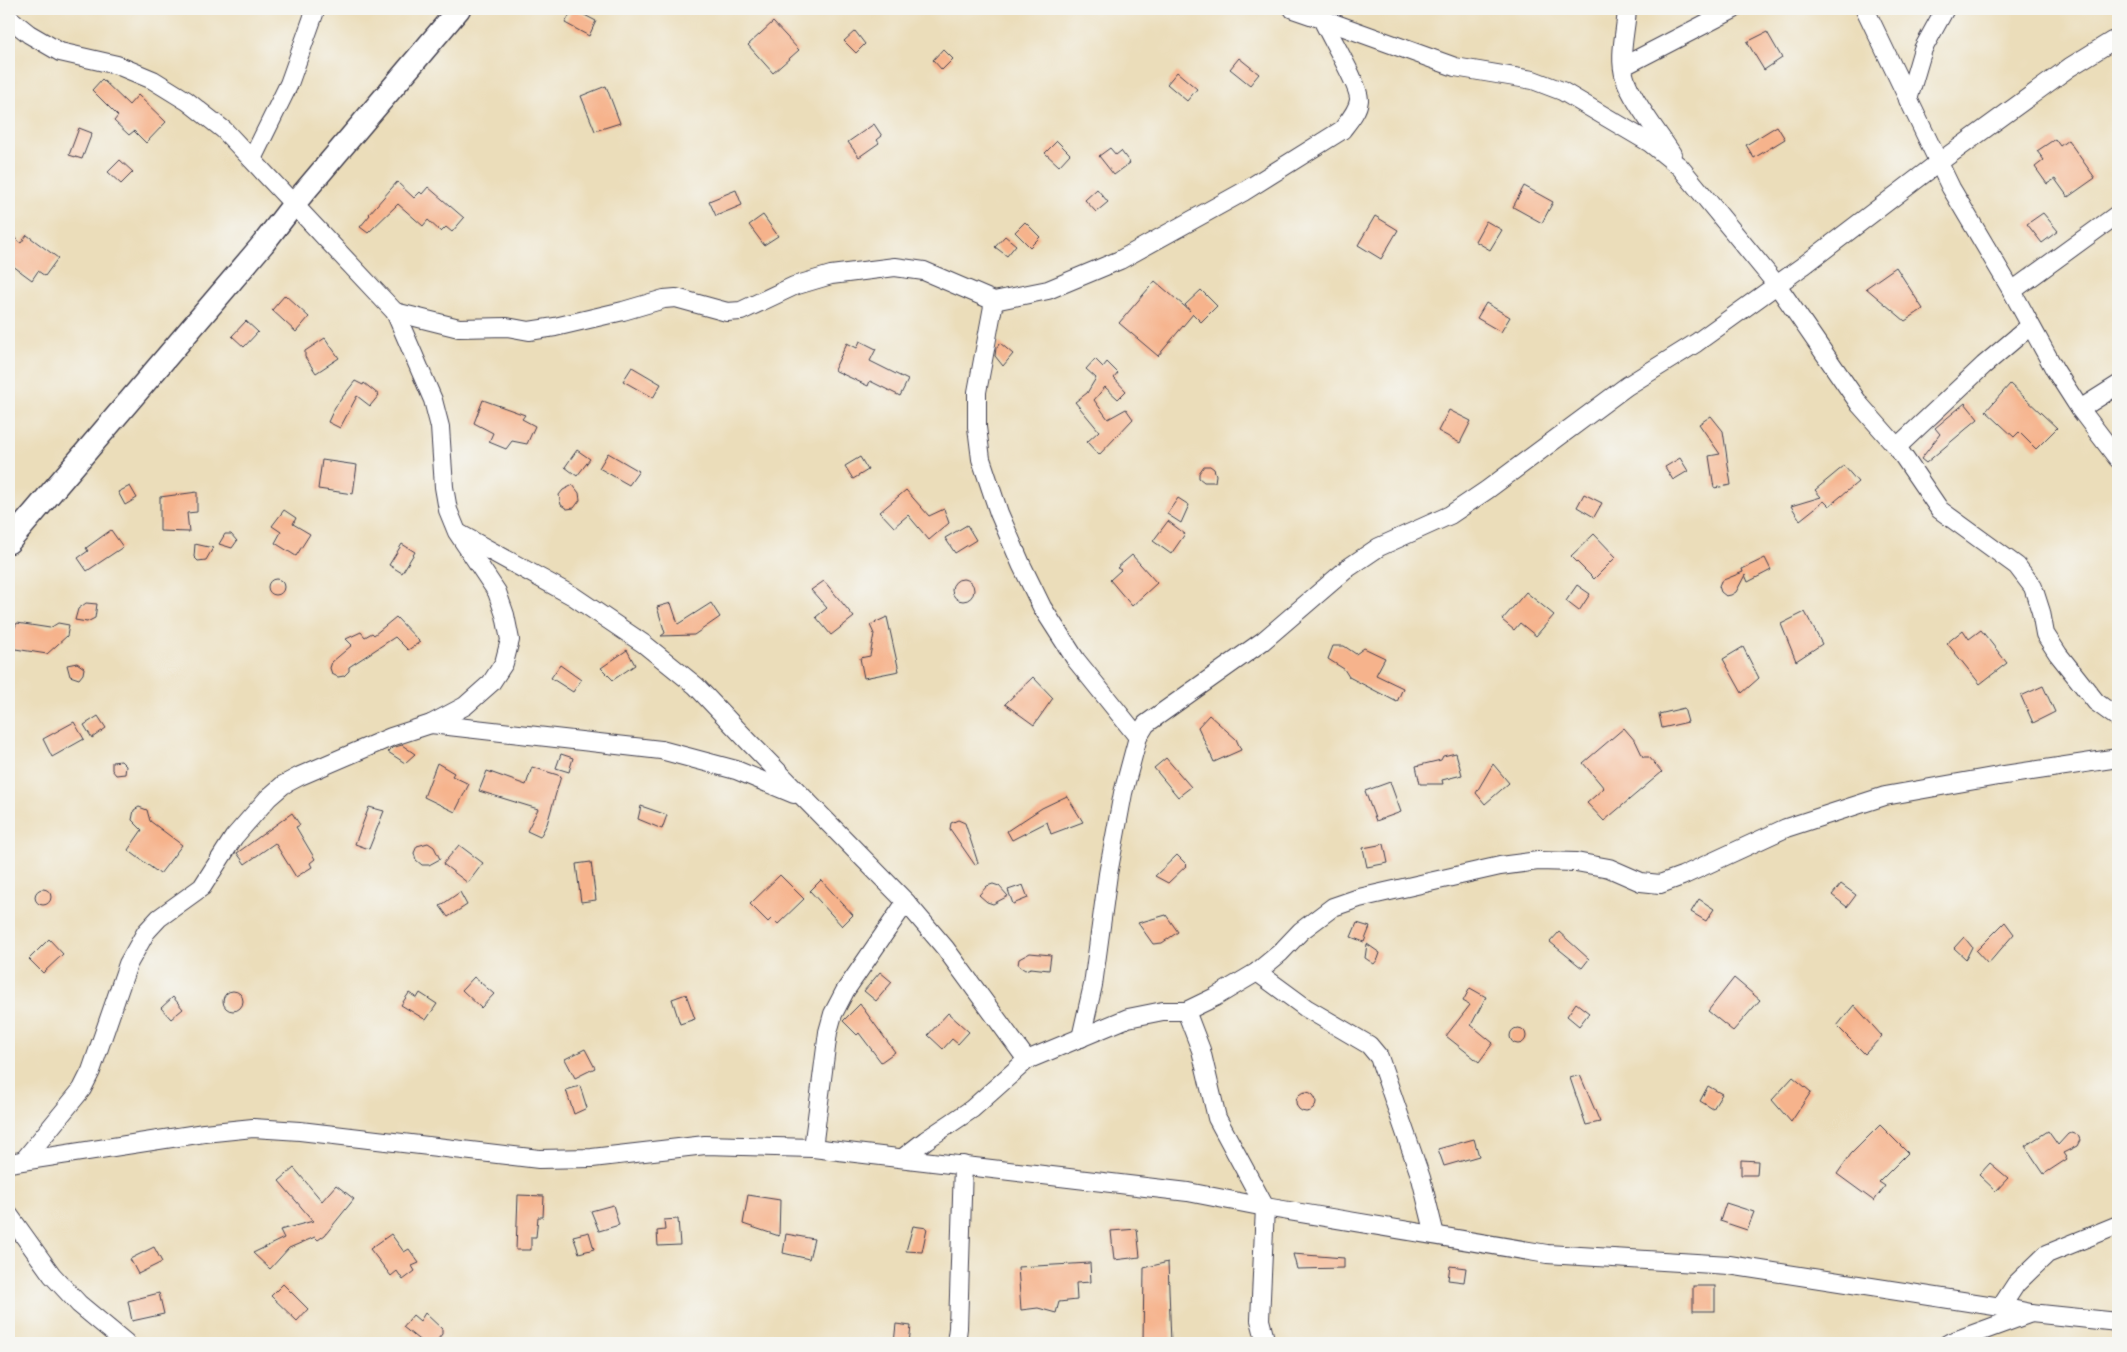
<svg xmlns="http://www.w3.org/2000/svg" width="2127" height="1352" viewBox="0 0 2127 1352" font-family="'Gentium Book Plus',serif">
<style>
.building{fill:#f6b38c}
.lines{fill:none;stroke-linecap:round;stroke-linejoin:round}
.minor-casing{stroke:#403e4e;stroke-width:20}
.tertiary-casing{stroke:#403e4e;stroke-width:25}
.minor{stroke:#fff;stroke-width:18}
.tertiary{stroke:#fff;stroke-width:22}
</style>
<rect width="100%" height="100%" fill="#f6f6f2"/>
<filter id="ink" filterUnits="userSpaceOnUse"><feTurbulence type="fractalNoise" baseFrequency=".02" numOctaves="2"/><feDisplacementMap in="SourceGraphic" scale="10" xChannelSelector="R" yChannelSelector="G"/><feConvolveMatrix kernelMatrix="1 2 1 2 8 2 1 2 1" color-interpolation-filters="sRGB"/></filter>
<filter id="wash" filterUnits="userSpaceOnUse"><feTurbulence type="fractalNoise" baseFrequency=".0096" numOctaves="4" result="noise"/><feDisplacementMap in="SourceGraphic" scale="20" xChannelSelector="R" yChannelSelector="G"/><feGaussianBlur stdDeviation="1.12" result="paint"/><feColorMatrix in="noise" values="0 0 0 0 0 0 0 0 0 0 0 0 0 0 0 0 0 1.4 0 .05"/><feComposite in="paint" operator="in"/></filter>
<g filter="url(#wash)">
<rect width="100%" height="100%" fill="#ebddba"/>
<g id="blocks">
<g class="building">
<polygon points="573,9 596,21 589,36 565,23"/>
<polygon points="773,22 799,50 773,73 748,45"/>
<polygon points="855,31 865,44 856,53 844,41"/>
<polygon points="1767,32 1782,58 1764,70 1747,42"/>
<polygon points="943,49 953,59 942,70 933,60"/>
<polygon points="1239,58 1259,74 1250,85 1230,69"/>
<polygon points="1177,72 1197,89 1187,101 1167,84"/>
<polygon points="102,79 129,105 138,95 166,122 146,143 134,131 129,135 114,121 118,116 92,90"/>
<polygon points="606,86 620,123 595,131 581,96"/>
<polygon points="874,124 882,136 877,140 879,143 859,157 848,142"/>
<polygon points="1777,126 1785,139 1754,158 1746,145"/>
<polygon points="79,128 92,133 82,159 69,155"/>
<polygon points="2055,139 2060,146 2068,140 2095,178 2068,197 2055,179 2047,184 2035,167 2044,160 2037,151"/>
<polygon points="1057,141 1070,154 1059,166 1045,153"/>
<polygon points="1110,148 1116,155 1121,151 1130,163 1114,175 1099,156"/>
<polygon points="120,160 133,172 121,184 108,172"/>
<polygon points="397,182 414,198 420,192 422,194 428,187 464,218 452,232 446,227 441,232 428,220 423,226 398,204 368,233 360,227 370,215 369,214"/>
<polygon points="1524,186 1553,202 1542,223 1513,207"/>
<polygon points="1097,189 1108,202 1096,212 1085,200"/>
<polygon points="736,190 742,205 716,216 709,201"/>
<polygon points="2043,213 2058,231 2042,243 2027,224"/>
<polygon points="763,215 778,236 764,245 749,225"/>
<polygon points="1375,216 1398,230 1381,259 1358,245"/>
<polygon points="1486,221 1502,230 1490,250 1475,241"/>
<polygon points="1025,222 1040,237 1030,247 1015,232"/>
<polygon points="9,233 21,243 27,235 58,258 45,276 38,271 32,280 9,263"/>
<polygon points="1005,236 1016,245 1007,256 995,247"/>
<polygon points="1896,267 1923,309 1905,321 1866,288"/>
<polygon points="1155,281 1190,311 1185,305 1201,290 1217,306 1201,322 1193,314 1158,356 1119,323"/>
<polygon points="285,295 309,317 296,332 272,310"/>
<polygon points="1486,303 1510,317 1501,332 1477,318"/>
<polygon points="246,321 258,332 244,347 232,336"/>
<polygon points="325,338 339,358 316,373 305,357 305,351"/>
<polygon points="860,341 876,349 870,361 908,380 900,396 870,381 868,386 834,370 847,343 857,348"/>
<polygon points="1000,343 1013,354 1003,366 995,356 996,348"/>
<polygon points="1095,359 1103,367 1107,362 1118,373 1114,378 1126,391 1118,399 1105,387 1094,400 1108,419 1126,409 1133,419 1099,455 1087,442 1099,431 1075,402 1087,393 1096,378 1086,369"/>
<polygon points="632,367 661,384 653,398 623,381"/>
<polygon points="355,381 363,385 364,383 379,395 370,406 357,396 340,428 328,422 335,407"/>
<polygon points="2010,384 2057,428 2036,449 2019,432 2014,437 1986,411"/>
<polygon points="483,400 525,415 522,419 535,426 527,444 512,441 506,449 489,442 493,433 474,423"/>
<polygon points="1965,403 1978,419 1926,463 1921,459 1940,434 1935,428"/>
<polygon points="1449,410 1471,421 1460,443 1438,431"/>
<polygon points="1711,416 1723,431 1731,485 1714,488 1709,456 1720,454 1699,424"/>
<polygon points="577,450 590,459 577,476 565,467"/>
<polygon points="608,453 639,471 629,485 599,468"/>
<polygon points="860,457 868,470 853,479 845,466"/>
<polygon points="1680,458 1688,471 1673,480 1665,467"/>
<polygon points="322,460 357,465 353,494 318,489"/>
<polygon points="1204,466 1210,466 1214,469 1216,475 1215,482 1204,482 1199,478 1199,473"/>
<polygon points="1844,466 1858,482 1829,506 1824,501 1800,520 1791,506 1821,497 1815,490"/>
<polygon points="573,485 579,493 580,500 574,508 567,509 561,505 559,495 563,490"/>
<polygon points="130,486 137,498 125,505 118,492"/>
<polygon points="906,490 929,516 944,509 949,523 929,540 908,515 894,527 880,512"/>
<polygon points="197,492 197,512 187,513 189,532 160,531 160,497"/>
<polygon points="1584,494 1602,503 1594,517 1577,507"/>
<polygon points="1178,498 1189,505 1181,523 1167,514"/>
<polygon points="284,510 296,518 293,524 310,534 296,556 275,543 281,532 272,526"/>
<polygon points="1168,521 1185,534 1171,554 1153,541"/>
<polygon points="967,525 976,540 955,553 945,538"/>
<polygon points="111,530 123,547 87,571 78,558 88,551 86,548"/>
<polygon points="225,534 231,534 237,541 232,548 219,544"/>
<polygon points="1594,534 1616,557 1594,579 1571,556"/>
<polygon points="195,544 213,548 206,560 198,561 194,557"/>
<polygon points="402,544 415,552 402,573 389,565"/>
<polygon points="1132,555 1157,583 1132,606 1110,580 1121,570 1117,568"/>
<polygon points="1765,558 1771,570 1748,582 1745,575 1736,592 1731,595 1726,596 1721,592 1719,586 1721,581 1743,572 1742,569"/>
<circle cx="276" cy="587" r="8"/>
<circle cx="963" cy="590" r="11"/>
<polygon points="824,581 854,617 831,635 816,617 827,608 811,590"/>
<polygon points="1577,585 1590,594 1579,611 1566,601"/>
<polygon points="1526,592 1554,615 1536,636 1520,623 1514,630 1502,620"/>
<polygon points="86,603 97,604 95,618 87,622 75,620 78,609"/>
<polygon points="671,603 678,624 711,603 720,617 694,635 661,636 665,633 657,607"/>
<polygon points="1805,612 1822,644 1796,661 1781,624"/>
<polygon points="396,617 420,642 408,650 395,637 349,667 349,671 344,676 338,677 332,674 330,668 332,662 352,645 346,639 361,632 365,637 372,633 374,635"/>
<polygon points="887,617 899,671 864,678 860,658 870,656 874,634 870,625"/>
<polygon points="17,623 50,628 58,623 69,625 67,636 47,654 9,648 11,635"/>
<polygon points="1963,630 1969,639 1981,630 2007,663 1980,684 1947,643"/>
<polygon points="1333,646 1344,646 1356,654 1364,648 1385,658 1376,675 1403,688 1397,702 1349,677 1344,669 1328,659"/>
<polygon points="1743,647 1759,678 1742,693 1723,659"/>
<polygon points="627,650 635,665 613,680 601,668"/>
<polygon points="77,663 84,668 83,674 79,679 70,676 67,665"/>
<polygon points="560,665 581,680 573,692 551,678"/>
<polygon points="1033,677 1053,698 1034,725 1005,704"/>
<polygon points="2043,686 2055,712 2033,723 2021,696"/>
<polygon points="1684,708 1688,722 1662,728 1659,714"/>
<polygon points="1209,715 1236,739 1241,750 1214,762 1198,727"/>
<polygon points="98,716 106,728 92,738 84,725"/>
<polygon points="74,722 84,739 52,757 43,739"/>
<polygon points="1624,728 1636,742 1643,757 1649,757 1662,772 1604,821 1587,803 1604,788 1583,763"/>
<polygon points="402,745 415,754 405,763 388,752 392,748"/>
<polygon points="1456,753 1462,775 1442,780 1443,784 1420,784 1416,766 1441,760 1443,756"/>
<polygon points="561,754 573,758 569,772 556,768"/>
<polygon points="1166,758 1191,787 1178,797 1154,768"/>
<polygon points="121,761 126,766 125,774 116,775 112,770 112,762"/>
<polygon points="437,763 454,773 452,776 469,784 455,812 424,797"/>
<polygon points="1493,764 1509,783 1485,804 1476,793"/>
<polygon points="532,767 561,776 547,824 540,837 527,831 538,809 479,791 487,771 526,785"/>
<polygon points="1390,782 1401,812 1376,821 1365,791"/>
<polygon points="1067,796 1083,822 1051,834 1047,822 1012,840 1007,831 1042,808"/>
<polygon points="641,806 667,815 662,829 638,819"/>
<polygon points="139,807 147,810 150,821 182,845 160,874 128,850 142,830 132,820 134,810"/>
<polygon points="369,807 384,811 369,849 355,844"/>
<polygon points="292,813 300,825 296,827 315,859 310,863 312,867 296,877 275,843 245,864 237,853"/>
<polygon points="958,820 965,823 978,863 975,865 950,829 951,823"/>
<polygon points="428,843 434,847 440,859 429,865 422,865 416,860 414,853 417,846"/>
<polygon points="1384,844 1388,863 1367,867 1363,848"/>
<polygon points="459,845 483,863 468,883 443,864"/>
<polygon points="1177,855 1187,865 1168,883 1155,876"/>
<polygon points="591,862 596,900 581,902 576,864"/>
<polygon points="780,875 804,899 778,924 772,918 768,922 750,904"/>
<polygon points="821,880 853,915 842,926 810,891"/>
<polygon points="993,884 999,886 1008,896 993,904 987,902 979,895 987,886"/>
<polygon points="1841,884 1856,895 1847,907 1832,895"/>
<polygon points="1023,885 1028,898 1013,904 1008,890"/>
<circle cx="43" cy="897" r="8"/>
<polygon points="460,892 467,905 448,917 440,906"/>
<polygon points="1699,899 1714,909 1706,921 1691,912"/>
<polygon points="1166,915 1178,932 1162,943 1153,944 1138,923"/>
<polygon points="2005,922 2014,934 1988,964 1976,951"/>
<polygon points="1357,923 1370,927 1364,942 1351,937"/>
<polygon points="1559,932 1589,959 1582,968 1550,942"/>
<polygon points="1964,937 1972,947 1966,959 1954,948"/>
<polygon points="49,939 63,954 43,973 29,959"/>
<polygon points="1367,944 1380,953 1378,959 1374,964 1365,958"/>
<polygon points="1030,953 1051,955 1049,970 1031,968 1025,970 1022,968 1018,965 1019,959"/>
<polygon points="880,972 892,982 876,1001 864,991"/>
<polygon points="474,977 494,994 481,1008 462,990"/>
<polygon points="1734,978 1760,1000 1733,1031 1708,1011"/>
<polygon points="1470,988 1486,997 1471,1025 1493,1043 1479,1062 1446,1036 1470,1005 1463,1001"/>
<circle cx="233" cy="1001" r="10"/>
<polygon points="409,993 417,998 420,993 437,1004 426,1020 401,1005"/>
<polygon points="686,994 695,1019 680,1024 672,999"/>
<polygon points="173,997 183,1009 171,1019 161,1008"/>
<polygon points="1576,1003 1589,1013 1579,1026 1567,1016"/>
<polygon points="860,1004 895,1052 881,1062 859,1033 857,1035 843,1021"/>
<polygon points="1854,1005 1882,1036 1865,1054 1837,1026"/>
<polygon points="948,1013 969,1032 958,1044 952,1039 943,1049 928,1035"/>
<circle cx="1518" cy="1036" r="8"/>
<polygon points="585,1049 595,1068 575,1078 565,1059"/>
<polygon points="1580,1075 1600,1122 1586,1125 1570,1078"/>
<polygon points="1793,1077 1811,1092 1791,1122 1772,1100"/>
<polygon points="580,1086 587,1108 574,1114 566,1090"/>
<polygon points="1708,1086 1722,1094 1713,1109 1700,1101"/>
<circle cx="1306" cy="1102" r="10"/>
<polygon points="1880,1125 1908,1153 1879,1182 1885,1186 1874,1201 1837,1174 1851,1154"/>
<polygon points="2048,1131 2058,1145 2068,1134 2072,1133 2078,1135 2080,1140 2077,1146 2063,1153 2067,1159 2044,1174 2025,1146"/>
<polygon points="1474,1139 1479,1156 1444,1166 1438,1149"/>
<polygon points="1741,1160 1758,1161 1757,1175 1741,1175"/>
<polygon points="1990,1163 2008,1178 1996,1191 1979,1175"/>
<polygon points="294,1168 322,1201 336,1185 354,1199 325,1235 318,1240 315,1237 289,1248 270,1269 253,1253 284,1238 280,1230 313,1221 279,1181"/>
<polygon points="518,1195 544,1196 543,1217 538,1217 536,1237 531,1237 531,1250 516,1250"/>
<polygon points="748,1195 780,1200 779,1236 743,1224"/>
<polygon points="1726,1203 1754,1212 1747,1230 1720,1221"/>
<polygon points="613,1205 619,1225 599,1231 591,1211"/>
<polygon points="678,1219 680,1245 658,1246 657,1231 665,1230 664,1220"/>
<polygon points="913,1226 927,1228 922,1252 906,1251"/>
<polygon points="1137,1229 1140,1257 1114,1260 1111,1231"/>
<polygon points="589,1232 594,1249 579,1253 573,1236"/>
<polygon points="391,1234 404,1252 409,1249 419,1263 412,1266 415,1271 403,1280 397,1271 391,1276 370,1249"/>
<polygon points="786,1234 814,1239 809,1259 783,1253"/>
<polygon points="154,1247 162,1262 138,1274 130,1259"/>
<polygon points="1293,1254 1344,1258 1344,1268 1297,1269"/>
<polygon points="1168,1262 1171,1343 1143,1343 1144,1268"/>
<polygon points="1090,1263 1091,1282 1076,1283 1077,1300 1059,1302 1056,1313 1038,1308 1021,1310 1018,1267"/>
<polygon points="1450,1266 1466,1268 1464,1282 1448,1280"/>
<polygon points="283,1284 308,1309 297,1321 271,1296"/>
<rect x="1693" y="1286" width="22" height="25"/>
<polygon points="159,1293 164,1314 132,1321 128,1301"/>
<polygon points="425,1313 442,1329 442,1334 435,1343 423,1343 403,1327 413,1315 420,1321"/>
<polygon points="896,1324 911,1326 909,1343 894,1343"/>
</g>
</g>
</g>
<g filter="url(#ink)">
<use href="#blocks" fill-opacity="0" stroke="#403e4e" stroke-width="1"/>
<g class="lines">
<defs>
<g id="minor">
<path d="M 1627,9 C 1626,31 1618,56 1625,78 C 1631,99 1660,135 1672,154"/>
<polyline points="1865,9 1951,188 2012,291 2055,370 2080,409 2118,459"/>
<polyline points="9,18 29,34 60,52 117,65 153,80 187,101 224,130 395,312 433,400 440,427 444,487 448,510 457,532 497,592 505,615 510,640 504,663 491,683 465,706 431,724 391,737 300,776 283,785 268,798 234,837 202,887 159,918 146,932 128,964 91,1071 82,1089 24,1160"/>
<polyline points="1322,19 1455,67 1533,80 1562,91 1650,143 1680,167 1777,285 1860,405 1897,447 1940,510 2017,566 2033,587 2041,612 2045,634 2058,654 2096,702 2118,718"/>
<polyline points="1624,66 1734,9"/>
<polyline points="1908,100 1923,49 1945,9"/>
<polyline points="252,159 289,84 314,14 314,9"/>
<polyline points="2012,291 2118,214"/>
<polyline points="994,301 977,392 977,427 981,459 999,513 1021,564 1042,607 1076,660 1138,737"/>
<path d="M 395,312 L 459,328 L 507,327 L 529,331 L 555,327 L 623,311 L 664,299 L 676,298 L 727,312 L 741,311 L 794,286 L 831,275 L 895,267 L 924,271 L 994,301 L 1048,290 L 1120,260 L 1243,192 L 1342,130 C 1348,122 1358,111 1359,100 C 1360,86 1329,35 1322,19 L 1293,9"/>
<polyline points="2080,409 2118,385"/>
<polyline points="1897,447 1984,365 2030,326"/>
<polyline points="460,534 573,596 644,644 696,686 750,743 906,902 945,948 1027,1060"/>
<polyline points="431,724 661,750 736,770 794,794"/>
<polyline points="1257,972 1306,1008 1369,1045 1379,1057 1421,1178 1435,1235"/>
<polyline points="1186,1011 1201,1050 1217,1118 1265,1207 1260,1320 1266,1343"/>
<polyline points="1081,1038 1093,985 1108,874 1123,793 1138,737 1146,724 1263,641 1348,568 1379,547 1450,515 1487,490 1627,386 1696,343 1803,266 1938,163 2070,67 2112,41 2118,41"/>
<polyline points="813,1148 828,1032 833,1014 845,991 906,902"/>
<polyline points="904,1157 926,1140 972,1109 1027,1060 1128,1018 1163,1011 1186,1011 1215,997 1257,972 1280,953 1301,931 1333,907 1359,898 1500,866 1538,861 1576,862 1609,868 1641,882 1660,884 1682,876 1786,828 1885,796 1998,776 2118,758"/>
<polyline points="9,1163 204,1133 253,1128 300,1131 539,1159 592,1158 705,1145 813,1148 1188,1192 1265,1207 1547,1254 1729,1265 2001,1307 2031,1313 2118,1322"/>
<polyline points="9,1215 52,1275 79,1304 126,1343"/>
<polyline points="2001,1307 2016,1284 2047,1254 2118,1225"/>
<polyline points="956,1343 958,1328 963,1165"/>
<polyline points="1949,1343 2031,1313"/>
</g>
<polyline id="tertiary" points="9,542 263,244 294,204 459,9"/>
</defs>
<use href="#minor" class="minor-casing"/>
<use href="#tertiary" class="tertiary-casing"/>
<use href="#minor" class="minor"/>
<use href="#tertiary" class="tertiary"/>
</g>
</g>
<rect width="2127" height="1352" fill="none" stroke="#f6f6f2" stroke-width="30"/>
</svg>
